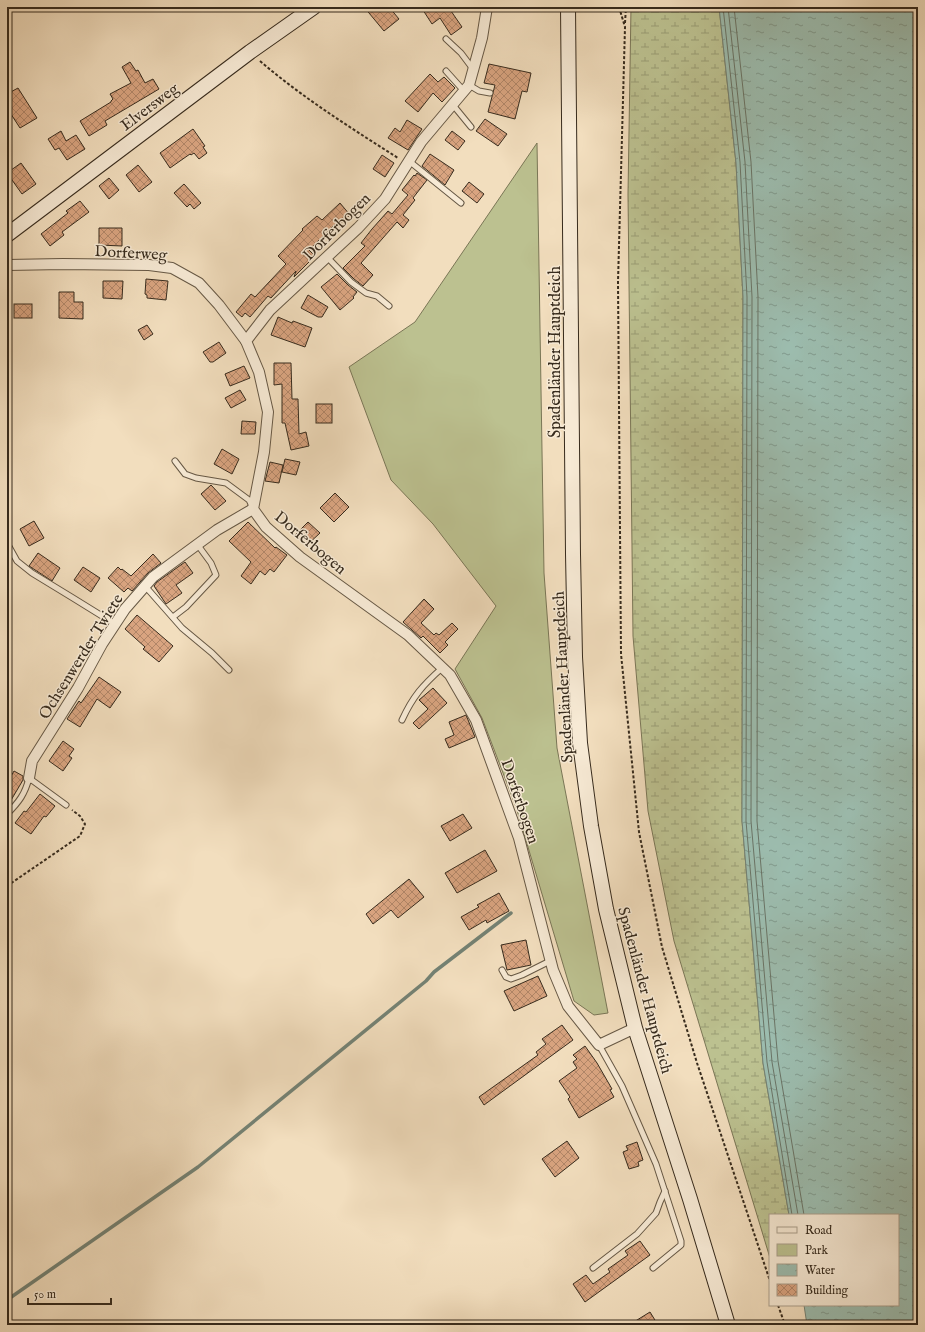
<svg xmlns="http://www.w3.org/2000/svg" width="925" height="1332" viewBox="0 0 925 1332" font-family="'IM FELL English',serif">
<style>
.green{fill:#bcc190;stroke:#7a7656}
.wetland{fill:url(#wetland-marsh);stroke:#7a7656}
.water{fill:url(#water-ripples);stroke:#748274}
.lines{fill:none;stroke-linecap:round;stroke-linejoin:round}
.shore{stroke:#6a7466;stroke-width:1}
.stream{stroke:#748274;stroke-width:3.5}
.building{fill:url(#building-cross-hatch);stroke:#372b1d}
.lane-casing{stroke:#665845;stroke-width:7}
.street-casing{stroke:#665845;stroke-width:12}
.secondary-casing{stroke:#372b1d;stroke-width:16}
.path{stroke:#372b1d;stroke-width:2;stroke-dasharray:3 2;stroke-linecap:butt}
.lane{stroke:#f7ead5;stroke-width:5}
.street{stroke:#f7ead5;stroke-width:10}
.secondary{stroke:#f7ead5;stroke-width:14}
.labels{text-anchor:middle;stroke-width:3;stroke-linejoin:round;paint-order:stroke}
.street-label{font-size:16px;fill:#372b1d;stroke:#f7ead5}
</style>
<defs>
<pattern id="wetland-marsh" width="20" height="14" patternUnits="userSpaceOnUse"><rect width="20" height="14" fill="#bcc190"/><path d="M1 5h8M5 5V1M11 12h8M15 12V8" fill="none" stroke="#9a9d75"/></pattern>
<pattern id="water-ripples" width="26" height="14" patternUnits="userSpaceOnUse"><rect width="26" height="14" fill="#9cbcae"/><path d="M2 4q2-2 4 0t4 0M15 11q2-2 4 0t4 0" fill="none" stroke="#80998d"/></pattern>
<pattern id="building-cross-hatch" width="8" height="8" patternUnits="userSpaceOnUse"><rect width="8" height="8" fill="#d9a480"/><path d="M0 0l8 8M0 8l8-8" fill="none" stroke="#b18668"/></pattern>
</defs>
<rect width="100%" height="100%" fill="#f2debe"/>
<filter id="stains"><feTurbulence type="fractalNoise" baseFrequency=".005" numOctaves="4"/><feColorMatrix values="0 0 0 0 .2 0 0 0 0 .09 0 0 0 0 .02 0 0 0 .5 -.17"/></filter>
<radialGradient id="worn" r=".72"><stop offset=".6" stop-color="#630" stop-opacity="0"/><stop offset="1" stop-color="#630" stop-opacity=".3"/></radialGradient>
<polygon class="green" points="537,143 544,573 557,748 608,1013 594,1015 574,1001 516,807 482,718 455,669 496,606 433,524 391,480 349,367 415,322"/>
<polygon class="wetland" points="631,7 719,7 736,163 743,297 742,821 763,1063 789,1215 770,1215 770,1258 674,941 648,811 633,636 628,194"/>
<polygon class="water" points="719,7 918,7 918,1325 807,1325 804,1305 898,1305 898,1215 789,1215 763,1063 742,821 743,297 736,163"/>
<g class="lines">
<g class="shore">
<polyline points="723,7 740,162 747,297 746,821 767,1062 792,1215"/>
<polyline points="728,7 745,162 752,297 751,821 772,1062 798,1215"/>
<polyline points="734,7 751,162 758,297 757,821 778,1061 804,1215"/>
</g>
<polyline class="stream" points="7,1300 198,1167 426,981 434,972 511,913"/>
</g>
<g class="building">
<polygon points="364,7 389,7 399,19 384,31"/>
<polygon points="421,7 446,7 450,12 451,11 462,27 451,35 440,18 432,24"/>
<polygon points="130,62 136,71 138,70 145,83 153,79 159,89 105,121 107,125 89,136 80,121 111,102 111,101 113,99 110,94 131,83 122,67"/>
<polygon points="489,64 531,73 527,92 522,91 515,119 488,112 495,85 484,83"/>
<polygon points="430,74 438,82 444,77 455,88 442,102 433,93 418,112 405,101"/>
<polygon points="18,88 37,118 20,128 7,108 7,94"/>
<polygon points="485,119 507,134 498,146 476,131"/>
<polygon points="407,120 422,129 408,150 388,138 395,128 400,132"/>
<polygon points="193,129 205,146 203,147 207,153 199,159 194,153 191,155 190,154 170,168 160,153"/>
<polygon points="61,131 66,141 76,135 85,149 67,160 59,148 55,150 48,139"/>
<polygon points="452,131 465,141 458,150 445,140"/>
<polygon points="430,154 454,170 445,185 422,166"/>
<polygon points="382,155 394,163 385,177 373,169"/>
<polygon points="21,163 36,184 22,194 7,173"/>
<polygon points="138,165 152,182 139,192 126,175"/>
<polygon points="417,173 427,180 413,198 415,200 403,215 409,220 403,228 397,222 361,263 373,275 363,286 354,279 343,268 365,246 361,243 372,229 388,211 392,214 408,195 402,190 414,175 415,176"/>
<polygon points="109,178 119,190 109,199 99,186"/>
<polygon points="469,182 484,194 477,203 462,191"/>
<polygon points="184,184 201,203 194,209 190,204 187,207 174,193"/>
<polygon points="80,201 89,212 62,232 64,235 50,246 41,234 68,213 66,211"/>
<polygon points="340,203 350,215 338,226 335,224 309,250 315,256 294,277 296,271 271,298 268,296 250,317 245,313 242,317 236,312 251,294 255,297 286,264 278,256 303,230 302,229 317,216 322,220"/>
<polygon points="99,228 122,228 122,246 99,245"/>
<polygon points="337,274 348,285 357,292 353,297 354,298 340,310 321,287"/>
<polygon points="146,279 168,281 166,300 147,298 147,295 145,294"/>
<polygon points="103,281 123,281 122,299 103,298"/>
<polygon points="59,292 74,292 74,302 83,302 83,319 59,318"/>
<polygon points="308,295 328,307 322,317 318,317 301,308"/>
<rect x="14" y="304" width="18" height="14"/>
<polygon points="278,317 292,323 293,321 312,328 305,347 271,335"/>
<polygon points="147,325 153,334 144,340 138,330"/>
<polygon points="219,342 226,353 213,362 210,362 203,352"/>
<polygon points="274,363 291,363 292,399 298,399 299,434 306,432 309,446 291,450 285,423 282,423 282,384 274,385"/>
<polygon points="244,366 250,378 230,386 225,374"/>
<polygon points="240,390 246,400 231,408 225,398"/>
<rect x="316" y="404" width="16" height="19"/>
<polygon points="242,421 256,422 255,434 241,434"/>
<polygon points="222,449 239,459 232,474 214,464"/>
<polygon points="285,459 300,462 296,475 282,472"/>
<polygon points="270,462 283,465 279,483 265,481"/>
<polygon points="211,485 226,501 215,510 201,494"/>
<polygon points="335,493 349,507 334,522 320,508"/>
<polygon points="34,521 44,538 29,546 20,529"/>
<polygon points="248,522 275,548 276,547 287,555 274,572 270,569 265,575 260,571 251,584 241,576 251,562 229,541"/>
<polygon points="308,522 320,533 306,546 295,535"/>
<polygon points="38,553 60,568 52,581 29,566"/>
<polygon points="153,554 161,563 148,573 132,591 128,588 124,592 108,578 118,567 121,570 122,569 131,576"/>
<polygon points="185,562 193,573 176,585 182,593 166,604 154,586 157,582"/>
<polygon points="83,567 100,578 91,592 74,580"/>
<polygon points="424,599 434,609 421,623 434,635 436,633 439,635 452,623 458,629 445,642 448,645 440,653 423,636 421,638 403,622"/>
<polygon points="137,615 173,646 159,662 143,649 145,647 125,629"/>
<polygon points="99,677 121,692 110,708 97,699 80,727 67,719 79,701 81,703"/>
<polygon points="433,688 447,703 419,729 413,723 428,709 419,700"/>
<polygon points="466,715 475,737 449,748 445,739 454,735 449,722"/>
<polygon points="63,741 74,749 69,756 72,758 63,771 49,761"/>
<polygon points="14,771 23,776 23,780 7,807 7,776 10,778"/>
<polygon points="40,794 55,806 46,817 44,816 31,834 15,823 24,811 26,812"/>
<polygon points="463,814 472,828 450,841 441,826"/>
<polygon points="485,850 497,871 457,893 445,873"/>
<polygon points="409,879 424,897 398,918 391,910 373,924 366,914"/>
<polygon points="499,893 509,911 487,923 486,920 469,930 461,917 479,907 477,905"/>
<polygon points="526,940 531,965 507,970 501,945"/>
<polygon points="538,976 547,996 514,1011 504,991"/>
<polygon points="562,1025 573,1040 484,1105 479,1097 538,1055 536,1052 546,1044 542,1039"/>
<polygon points="585,1046 597,1063 612,1089 610,1090 614,1097 579,1118 568,1099 570,1097 559,1081 577,1068 573,1062 577,1059 573,1055"/>
<polygon points="567,1141 579,1158 555,1177 542,1159"/>
<polygon points="637,1142 643,1160 638,1162 639,1166 629,1169 623,1152 628,1150 626,1146"/>
<polygon points="640,1241 650,1255 585,1302 573,1284 586,1275 593,1284 610,1272 608,1269 628,1255 625,1251"/>
<polygon points="650,1312 658,1325 629,1325"/>
</g>
<g class="lines">
<defs>
<g id="lane">
<polyline points="446,39 461,53 473,69"/>
<polyline points="446,71 464,91"/>
<polyline points="469,85 479,91 490,93"/>
<polyline points="453,105 471,127"/>
<polyline points="409,161 461,203"/>
<polyline points="327,257 351,282 366,293 377,296 389,306"/>
<polyline points="175,461 185,474 196,478 226,483 249,500 252,506"/>
<polyline points="7,543 17,561 32,573 73,598 115,624"/>
<polyline points="145,586 182,628 212,653 229,670"/>
<polyline points="173,617 186,607 216,575 211,563 197,544"/>
<path d="M 402,720 C 413,696 423,685 442,668"/>
<path d="M 7,814 C 19,802 25,794 29,778 L 66,805"/>
<polyline points="502,970 506,977 511,979 522,975 550,961"/>
<polyline points="599,1045 622,1086 656,1164 681,1241 681,1245 653,1268"/>
<polyline points="593,1268 637,1234 656,1213 660,1202 665,1191"/>
</g>
<g id="street">
<polyline points="487,7 482,38 469,85 421,142 385,199 358,228 270,310 246,341 259,372 268,412 264,452 253,509 266,527 300,557 408,635 450,675 476,720 519,838 553,970 568,1006 599,1045 635,1028"/>
<polyline points="7,265 63,264 149,265 172,268 199,283 219,305 246,341"/>
<polyline points="29,778 32,761 78,688 102,644 125,609 153,577 217,530 253,509"/>
</g>
<g id="secondary">
<polyline points="568,7 573,554 575,657 580,743 591,826 606,909 635,1028 690,1199 728,1325"/>
<polyline points="7,235 250,52 314,7"/>
</g>
</defs>
<use href="#lane" class="lane-casing"/>
<use href="#street" class="street-casing"/>
<use href="#secondary" class="secondary-casing"/>
<g class="path">
<polyline points="619,7 625,27 618,282 621,654 639,832 662,947 697,1063 770,1281"/>
<polyline points="625,23 626,7"/>
<path d="M 260,61 C 303,98 351,128 398,158"/>
<polyline points="7,886 80,836 85,824 80,816 72,810"/>
<polyline points="778,1305 785,1325"/>
</g>
<use href="#lane" class="lane"/>
<use href="#street" class="street"/>
<use href="#secondary" class="secondary"/>
</g>
<g class="labels">
<g class="street-label">
<text transform="translate(149 106) rotate(-37)" y="6">Elversweg</text>
<text transform="translate(336 226) rotate(-45)" y="6">Dorferbogen</text>
<text transform="translate(131 252) rotate(3)" y="6">Dorferweg</text>
<text transform="translate(554 352) rotate(-90)" y="6">Spadenländer Hauptdeich</text>
<text transform="translate(311 542) rotate(40)" y="6">Dorferbogen</text>
<text transform="translate(80 656) rotate(-58)" y="6">Ochsenwerder Twiete</text>
<text transform="translate(562 677) rotate(-93)" y="6">Spadenländer Hauptdeich</text>
<text transform="translate(521 801) rotate(71)" y="6">Dorferbogen</text>
<text transform="translate(646 990) rotate(75)" y="6">Spadenländer Hauptdeich</text>
</g>
</g>
<rect width="925" height="1332" fill="none" stroke="#f2debe" stroke-width="24"/>
<rect x="8" y="8" width="909" height="1316" fill="none" stroke="#372b1d" stroke-width="2"/>
<rect x="12" y="12" width="901" height="1308" fill="none" stroke="#372b1d"/>
<rect x="769" y="1214" width="130" height="92" fill="#f7ead5" stroke="#aa9e8b"/>
<rect x="777" y="1227" width="20" height="6" fill="#f7ead5" stroke="#aa9e8b"/>
<text x="805" y="1234" font-size="12" fill="#372b1d">Road</text>
<rect x="777" y="1244" width="20" height="12" fill="#bcc190" stroke="#aa9e8b"/>
<text x="805" y="1254" font-size="12" fill="#372b1d">Park</text>
<rect x="777" y="1264" width="20" height="12" fill="url(#water-ripples)" stroke="#aa9e8b"/>
<text x="805" y="1274" font-size="12" fill="#372b1d">Water</text>
<rect x="777" y="1284" width="20" height="12" fill="url(#building-cross-hatch)" stroke="#aa9e8b"/>
<text x="805" y="1294" font-size="12" fill="#372b1d">Building</text>
<path d="M28 1298v6h83v-6" fill="none" stroke="#372b1d" stroke-width="2"/>
<text x="34" y="1298" font-size="12" fill="#372b1d" stroke="#f7ead5" stroke-width="3" paint-order="stroke">50 m</text>
<rect width="100%" height="100%" filter="url(#stains)"/>
<rect width="100%" height="100%" fill="url(#worn)"/>
</svg>
